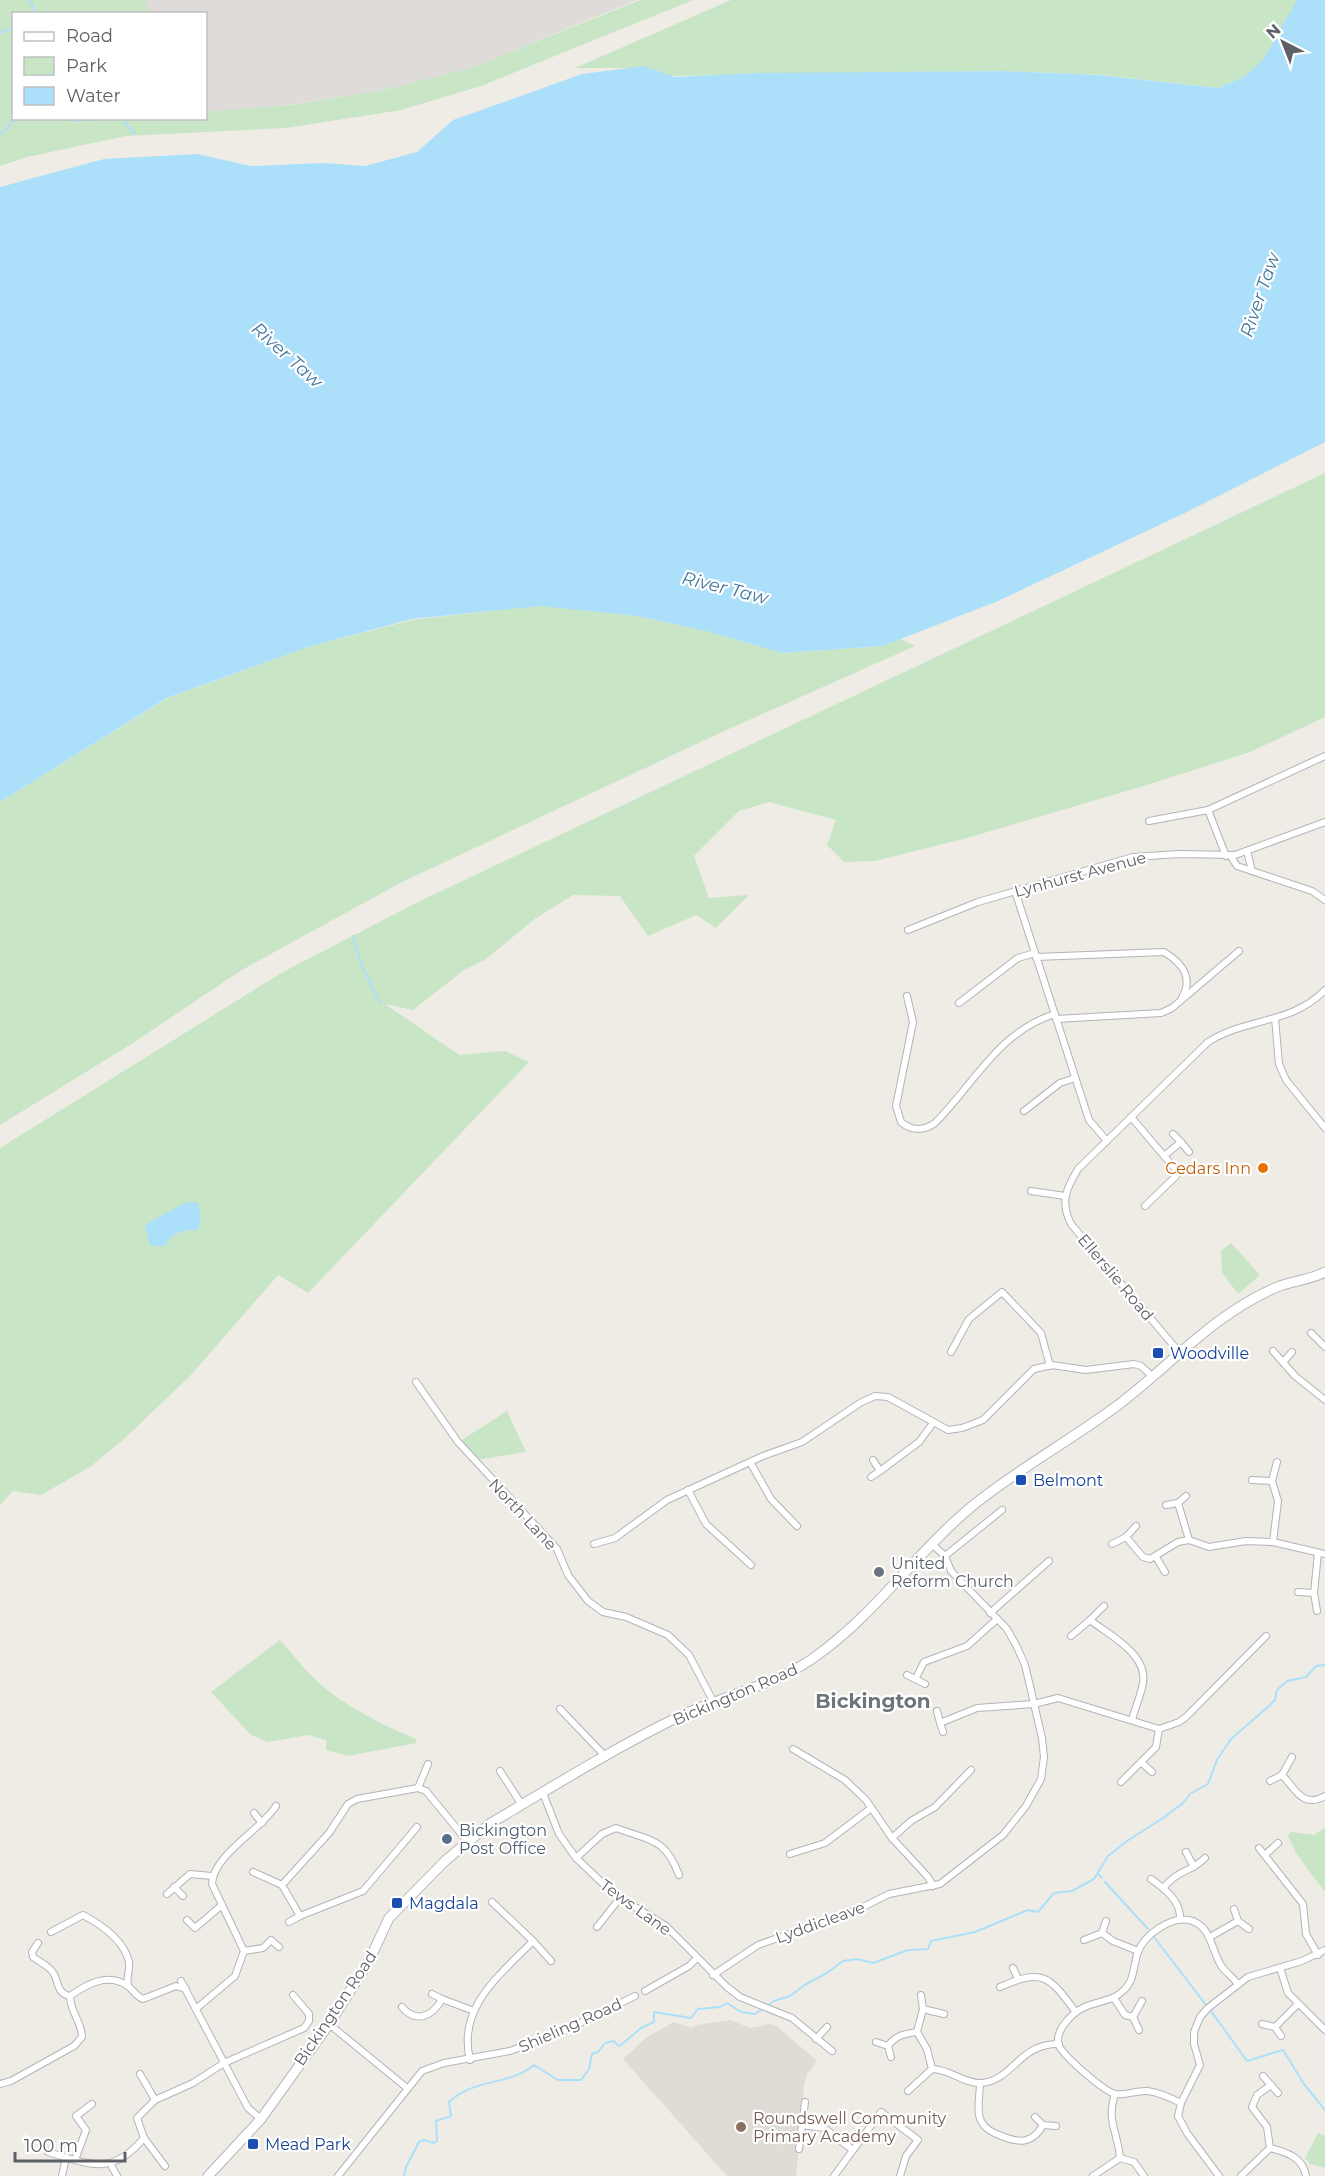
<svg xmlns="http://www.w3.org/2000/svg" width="1325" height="2176" viewBox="0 0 1325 2176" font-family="Montserrat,sans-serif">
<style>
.industrial{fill:#dedbd8}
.education{fill:#dfdbd5}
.green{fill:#c8e5c5}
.water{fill:#ace0fa}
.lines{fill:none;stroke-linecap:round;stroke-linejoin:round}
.stream{stroke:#ace0fa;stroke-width:2}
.minor-casing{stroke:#b1b4b8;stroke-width:8}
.secondary-casing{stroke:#b3b6ba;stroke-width:11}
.minor{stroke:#fff;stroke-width:6}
.secondary{stroke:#fff;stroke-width:9}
.food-dot{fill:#e8710a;stroke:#fff;stroke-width:2}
.transit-dot{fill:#1a4fb4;stroke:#fff;stroke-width:2}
.worship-dot{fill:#6b7280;stroke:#fff;stroke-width:2}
.service-dot{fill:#5c6f8a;stroke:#fff;stroke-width:2}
.education-dot{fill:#8d6e63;stroke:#fff;stroke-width:2}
.labels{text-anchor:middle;stroke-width:4.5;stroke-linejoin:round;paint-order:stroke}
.street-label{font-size:16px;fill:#5e6266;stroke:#fff}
.food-label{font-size:16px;fill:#c56008;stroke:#fff;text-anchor:end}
.transit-label{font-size:16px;fill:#164399;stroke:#fff;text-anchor:start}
.worship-label{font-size:16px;fill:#5b616d;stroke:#fff;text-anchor:start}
.service-label{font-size:16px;fill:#4e5e75;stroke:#fff;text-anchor:start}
.education-label{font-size:16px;fill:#785e54;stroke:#fff;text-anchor:start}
.water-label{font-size:18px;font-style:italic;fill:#43779b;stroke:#fff}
.quarter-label{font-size:20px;font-weight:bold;fill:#6f7478;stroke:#fff}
</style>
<rect width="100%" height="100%" fill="#efece6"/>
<polygon class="industrial" points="145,0 637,0 471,68 380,91 257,109 206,112 206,14 149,13"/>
<polygon class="education" points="731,2020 750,2028 770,2024 777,2026 817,2061 807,2074 804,2085 796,2176 727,2176 623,2059 647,2037 674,2022 692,2028 696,2025"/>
<g class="green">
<polygon points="0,0 145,0 149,13 14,14 14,118 206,118 206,112 288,105 380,91 471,68 640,0 693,0 481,86 401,110 286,128 126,136 27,157 0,166"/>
<path d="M 731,0 L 1298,0 L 1263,60 L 1244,77 L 1218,88 L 1102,75 L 1005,71 L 671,76 L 659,90 L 679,99 L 651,107 L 513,177 L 438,201 L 355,202 L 320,208 L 162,205 C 106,217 48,269 0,215 L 0,200 L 105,166 L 196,160 L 254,172 L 322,168 L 368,173 L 422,156 L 457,126 L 585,81 L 631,68 L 575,68 Z"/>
<polygon points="0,355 582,610 637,616 706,631 782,653 883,646 901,639 915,646 722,732 400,883 240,971 133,1043 0,1125 0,802 168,698 308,647 412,620 508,609"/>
<polygon points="1325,473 1325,717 1250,752 1147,785 967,838 875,861 844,862 827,845 836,820 769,802 739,811 694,856 709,898 749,895 716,928 696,915 648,936 620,896 573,895 536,918 486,959 464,970 413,1010 385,1004 459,1055 505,1051 529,1062 308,1293 278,1275 191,1375 124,1439 90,1467 41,1495 13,1491 0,1505 0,1148 283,972 418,902"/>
<polygon points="1231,1243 1260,1275 1238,1294 1222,1272 1221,1251"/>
<polygon points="507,1411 526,1452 477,1460 462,1440"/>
<path d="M 280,1640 C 292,1653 302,1667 315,1679 C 343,1706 381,1724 416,1739 L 416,1743 L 348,1756 L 326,1750 L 326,1740 L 308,1735 L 268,1742 L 251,1735 L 211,1692 Z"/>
<polygon points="1325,1828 1325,1892 1296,1853 1288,1836 1290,1832 1314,1835"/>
<polygon points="1318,2133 1325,2136 1325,2168 1310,2164 1305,2158"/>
</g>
<g class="water">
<polygon points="1297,0 1325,0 1325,442 1185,513 998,601 883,646 782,653 706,631 637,616 540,606 412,619 308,647 167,698 0,802 0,187 104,159 197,154 251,166 323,163 365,166 417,152 453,120 582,74 644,66 675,77 757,73 1005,71 1098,75 1218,88 1244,77 1263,60"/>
<path d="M 198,1202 L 201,1219 L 198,1230 C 182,1231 173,1231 165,1246 L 150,1246 L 145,1225 L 184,1203 Z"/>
</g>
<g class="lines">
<g class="stream">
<polyline points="29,0 33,6 32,14"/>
<polyline points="0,33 14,27"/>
<polyline points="67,118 77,121 97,118"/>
<polyline points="121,118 135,134"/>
<polyline points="0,134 17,118"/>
<polyline points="353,936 361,964 380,1003"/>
<polyline points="1098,1874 1102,1878"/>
<polyline points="1105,1882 1148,1929"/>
<polyline points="1154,1937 1206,2005"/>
<polyline points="1211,2011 1247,2061 1283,2050 1304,2084 1325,2110"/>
<path d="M 404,2176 L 406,2167 L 419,2142 L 424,2140 L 434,2143 L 437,2141 L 436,2121 L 451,2116 L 449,2102 C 474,2078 509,2086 534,2065 L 558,2080 L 581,2080 L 589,2069 L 592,2054 L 598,2052 L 605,2043 L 614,2041 L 618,2046 L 621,2045 L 641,2028 L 654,2022 L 654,2012 L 691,2018 L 698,2009 L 720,2007 L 727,2003 L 741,2012 L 755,2014 L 774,2001 L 790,1996 L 806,1984 L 827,1973 L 843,1961 L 857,1959 L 873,1963 L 908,1950 L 928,1949 L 931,1941 L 975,1932 L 1028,1910 L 1038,1912 L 1054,1893 L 1072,1891 L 1094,1879 L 1108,1856 L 1127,1841 L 1163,1818 L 1183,1803 L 1190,1794 L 1208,1784 L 1217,1760 L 1231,1739 L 1269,1706 L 1275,1700 L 1277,1690 L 1287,1681 L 1306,1677 L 1316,1666 L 1325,1665"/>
</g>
<defs>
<g id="minor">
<polyline points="1208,810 1226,856"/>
<polyline points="1149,821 1208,810 1325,756"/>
<polyline points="1247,851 1252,871"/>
<polyline points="1230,855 1237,866 1312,891 1325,900"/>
<polyline points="1015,891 1089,1120 1107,1141"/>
<polyline points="908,930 978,902 1133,857 1179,854 1235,855 1325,822"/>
<path d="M 1036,957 L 1164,952 C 1182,963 1194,977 1182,998"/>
<path d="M 907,996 L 913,1022 L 896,1106 L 901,1122 C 911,1131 924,1131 935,1123 C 974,1084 999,1031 1055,1014"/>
<polyline points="959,1003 1018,958 1035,953"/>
<polyline points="1275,1018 1279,1064 1286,1080 1325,1128"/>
<polyline points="1056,1019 1161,1013 1172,1008 1239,951"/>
<polyline points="1024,1111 1060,1083 1075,1078"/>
<polyline points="1131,1117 1176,1170 1176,1176 1145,1206"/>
<polyline points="1173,1134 1181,1142"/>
<polyline points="1164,1156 1181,1142 1189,1152"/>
<polyline points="1031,1191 1065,1196"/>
<polyline points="1311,1333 1325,1347"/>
<polyline points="1273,1351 1295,1376 1325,1400"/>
<polyline points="951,1352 969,1319 1002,1292 1041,1333 1050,1366"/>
<path d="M 1179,1352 L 1071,1224 C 1060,1202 1066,1189 1078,1169 L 1208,1042 C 1247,1017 1291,1025 1325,990"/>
<polyline points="1284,1361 1292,1352"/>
<polyline points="416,1382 458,1442 557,1549 568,1575 588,1601 603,1612 626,1617 668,1635 689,1655 713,1701"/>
<polyline points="750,1462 771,1499 797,1526"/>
<polyline points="880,1471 919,1442 933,1423"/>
<polyline points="871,1477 880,1471 873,1460"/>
<polyline points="1252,1480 1272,1481"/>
<polyline points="688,1490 706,1524 751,1565"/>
<polyline points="1178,1503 1186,1496"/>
<polyline points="1166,1505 1178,1503 1189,1540"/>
<polyline points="1126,1537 1143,1557 1150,1559 1178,1542 1189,1540 1209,1547 1246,1541 1273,1542 1325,1554"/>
<polyline points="1273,1542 1278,1501 1272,1481 1277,1462"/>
<polyline points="594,1544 615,1538 667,1500 763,1456 802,1442 860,1403 875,1396 888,1397 948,1430 962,1428 983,1420 1034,1369 1052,1365 1086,1370 1134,1364 1141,1366 1152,1376"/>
<polyline points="1112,1544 1126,1537 1136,1526"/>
<polyline points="945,1556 1002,1510"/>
<polyline points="1156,1557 1165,1572"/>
<polyline points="1298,1592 1314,1593"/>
<path d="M 1104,1606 L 1090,1620 C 1109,1635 1148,1654 1143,1683 C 1141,1695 1135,1708 1132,1720"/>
<polyline points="1317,1611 1314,1593 1318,1553"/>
<polyline points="990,1613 1049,1561"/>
<polyline points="1071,1636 1090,1620"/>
<polyline points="907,1675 925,1684"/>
<polyline points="916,1678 924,1662 967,1646 996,1620"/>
<polyline points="560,1709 606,1757"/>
<polyline points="937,1711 940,1723 977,1708 1034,1704 1058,1698 1159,1729"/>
<polyline points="940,1723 943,1732"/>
<polyline points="1159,1729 1179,1722 1186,1717 1266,1636"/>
<polyline points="793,1749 845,1780 866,1800 892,1838 928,1877 933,1886"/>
<polyline points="1141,1762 1152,1772"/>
<polyline points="500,1771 522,1805"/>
<polyline points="1282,1775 1292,1757"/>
<path d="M 1270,1781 L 1282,1775 C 1295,1788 1302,1809 1325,1796"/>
<polyline points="1121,1782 1156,1747 1159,1729"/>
<polyline points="418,1788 428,1764"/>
<polyline points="543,1793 559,1834 576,1858 614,1894 666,1926 727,1987 740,1997 792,2018 832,2051"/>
<polyline points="254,1813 262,1823"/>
<polyline points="417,1827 363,1891 300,1916 282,1885 329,1833 348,1804 357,1799 418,1788 426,1791 467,1841"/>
<polyline points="892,1838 911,1821 935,1807 971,1770"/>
<polyline points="1259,1848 1303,1904 1306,1934 1318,1955"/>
<polyline points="1186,1852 1194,1867"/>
<polyline points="790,1854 825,1843 870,1809"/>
<polyline points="1265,1855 1278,1843"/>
<path d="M 576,1858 L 602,1834 L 616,1828 C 651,1841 665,1838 679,1875"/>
<polyline points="253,1872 282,1885"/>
<path d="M 1151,1879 C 1165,1889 1181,1901 1180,1919"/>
<polyline points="174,1887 183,1896"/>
<path d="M 1163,1888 C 1180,1868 1190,1873 1205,1858"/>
<polyline points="167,1894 190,1874 212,1876"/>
<polyline points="1234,1909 1238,1921"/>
<polyline points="187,1920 195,1928 222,1905"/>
<polyline points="289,1922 300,1916"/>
<polyline points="597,1927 620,1898"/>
<path d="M 51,1932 L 83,1915 C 102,1925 124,1940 129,1962 C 130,1971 126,1978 128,1986"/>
<polyline points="1102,1933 1106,1921"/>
<polyline points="1210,1937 1238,1921 1249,1929"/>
<polyline points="1084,1940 1102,1933 1113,1941 1138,1951"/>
<polyline points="533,1941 551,1961"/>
<path d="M 38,1943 L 32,1952 L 33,1957 C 38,1961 45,1964 50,1969 C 60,1977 54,1993 70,1996"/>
<path d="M 244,1951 L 212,1884 C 213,1855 261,1830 276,1806"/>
<polyline points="1013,1968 1018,1979"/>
<polyline points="1280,1968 1288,1993 1325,2030"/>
<polyline points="713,1975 758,1945 859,1909 889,1894 940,1884 1003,1835 1026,1806 1041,1779 1044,1757 1042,1738 1025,1665 1017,1647 1007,1629 951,1571 945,1556 933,1545"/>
<polyline points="181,1981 248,2108 261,2119"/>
<path d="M 1000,1987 C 1043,1968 1049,1976 1075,2011"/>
<polyline points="645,1991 689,1966 697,1958"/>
<polyline points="432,1994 442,1999"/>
<polyline points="921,1995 923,2009 917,2032 927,2049 932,2069"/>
<path d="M 70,1996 C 87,1984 108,1972 128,1986 C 134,1991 136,1996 143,1999 L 176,1986 L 186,1989"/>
<polyline points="1114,1998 1125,2015 1133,2017 1139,2030"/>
<path d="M 402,2007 C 416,2024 433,2016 442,1999 L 474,2011"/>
<polyline points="197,2008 235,1976 244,1951 263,1948 271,1940 279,1947"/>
<polyline points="923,2009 944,2014"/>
<polyline points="1133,2017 1142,2001"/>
<polyline points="329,2024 407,2088"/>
<polyline points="1262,2024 1275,2027 1298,2004"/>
<polyline points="1275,2027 1281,2036"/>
<polyline points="816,2039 827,2027"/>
<path d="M 876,2042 L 888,2046 C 896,2035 904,2034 917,2032"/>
<polyline points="888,2046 891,2057"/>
<path d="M 470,2060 C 457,2007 500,1975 533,1941 L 492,1902"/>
<polyline points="140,2074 155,2100"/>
<polyline points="1263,2076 1278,2093"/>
<path d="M 980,2083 C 980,2094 976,2111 981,2121 C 985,2129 992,2132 999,2135 C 1018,2143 1032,2145 1043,2125 L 1035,2117"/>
<path d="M 0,2084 L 11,2081 L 74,2046 L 82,2037 C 82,2022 70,2012 70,1996"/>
<path d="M 1271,2085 L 1257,2095 L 1252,2107 L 1267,2127 L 1270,2148 C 1286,2152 1303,2157 1306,2176"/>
<path d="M 908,2091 L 932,2069 C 950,2069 964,2084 981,2083 C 1013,2081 1019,2043 1059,2044"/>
<path d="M 1115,2094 C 1106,2122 1118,2132 1120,2158 L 1134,2162 L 1144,2176"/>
<path d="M 1181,2103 C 1171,2098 1159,2092 1147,2091 C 1137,2090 1125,2096 1115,2094 C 1104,2091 1060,2054 1058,2043 C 1057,2035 1061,2028 1066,2022 C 1086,1997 1107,2007 1124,1990 C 1135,1980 1133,1965 1138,1952 C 1144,1935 1171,1916 1189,1920 C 1212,1925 1211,1951 1222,1967 C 1227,1973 1233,1978 1238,1984"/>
<polyline points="802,2125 824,2128 853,2150"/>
<polyline points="1043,2125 1056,2126"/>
<polyline points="144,2138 165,2166"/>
<polyline points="799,2149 805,2102"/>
<path d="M 48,2152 C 92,2165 112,2176 144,2138 L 137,2118 L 155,2100 L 193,2083 L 224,2063 L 304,2028 L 309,2021 L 309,2014 L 293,1995"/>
<polyline points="75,2160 86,2130 76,2116 92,2104"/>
<polyline points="112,2167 117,2176"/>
<polyline points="62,2176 66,2157"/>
<polyline points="338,2176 422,2071 444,2063 510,2051 562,2032 635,1996"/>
<polyline points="834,2176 881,2112 918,2140 906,2156 900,2176"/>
<polyline points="1093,2176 1120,2158"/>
<polyline points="1219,2176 1187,2133 1178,2116 1181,2103 1200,2065 1194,2044 1194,2032 1200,2017 1208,2008 1248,1977 1302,1961 1325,1950"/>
<polyline points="1241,2176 1270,2148"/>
</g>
<path id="secondary" d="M 208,2176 L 261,2119 L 329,2024 L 369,1961 L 389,1918 L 446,1860 L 491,1823 C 552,1787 613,1749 676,1718 C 723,1695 777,1686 819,1654 C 878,1611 920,1548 976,1503 C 1020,1468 1069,1441 1114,1408 C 1168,1368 1213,1314 1277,1287 C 1292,1281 1310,1280 1325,1272"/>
</defs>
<use href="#minor" class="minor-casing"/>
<use href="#secondary" class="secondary-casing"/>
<use href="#minor" class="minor"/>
<use href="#secondary" class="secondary"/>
</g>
<circle class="food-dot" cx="1263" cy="1168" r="6"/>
<g class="transit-dot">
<rect x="1152" y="1347" width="12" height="12" rx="3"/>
<rect x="1015" y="1474" width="12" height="12" rx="3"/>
<rect x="391" y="1897" width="12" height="12" rx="3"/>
<rect x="247" y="2138" width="12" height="12" rx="3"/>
</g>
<circle class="worship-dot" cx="879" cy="1572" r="6"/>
<circle class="service-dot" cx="447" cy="1839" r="6"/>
<circle class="education-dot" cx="741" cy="2127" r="6"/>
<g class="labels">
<g class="street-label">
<text transform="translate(1080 874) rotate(-15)" y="6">Lynhurst Avenue</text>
<text transform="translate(1116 1277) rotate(50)" y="6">Ellerslie Road</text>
<text transform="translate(523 1514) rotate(47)" y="6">North Lane</text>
<text transform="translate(735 1694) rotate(-23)" y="6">Bickington Road</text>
<text transform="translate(636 1907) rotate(36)" y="6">Tews Lane</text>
<text transform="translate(820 1922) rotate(-20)" y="6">Lyddicleave</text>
<text transform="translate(335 2008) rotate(-56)" y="6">Bickington Road</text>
<text transform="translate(570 2025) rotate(-24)" y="6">Shieling Road</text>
</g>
<g class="food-label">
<text x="1251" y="1174">Cedars Inn</text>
</g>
<g class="transit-label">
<text x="1170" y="1359">Woodville</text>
<text x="1033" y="1486">Belmont</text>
<text x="409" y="1909">Magdala</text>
<text x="265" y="2150">Mead Park</text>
</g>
<g class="worship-label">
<text x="891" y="1569">United<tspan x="891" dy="18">Reform Church</tspan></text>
</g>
<g class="service-label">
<text x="459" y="1836">Bickington<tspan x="459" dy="18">Post Office</tspan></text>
</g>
<g class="education-label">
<text x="753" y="2124">Roundswell Community<tspan x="753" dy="18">Primary Academy</tspan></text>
</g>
<g class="water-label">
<text transform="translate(1260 295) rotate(-71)" y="6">River Taw</text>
<text transform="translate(287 355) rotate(42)" y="6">River Taw</text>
<text transform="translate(725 588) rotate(14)" y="6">River Taw</text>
</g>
<g class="quarter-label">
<text x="873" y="1708">Bickington</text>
</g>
</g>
<rect x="12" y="12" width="195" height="108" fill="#ffffff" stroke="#bfc0c2" stroke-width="1.5"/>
<rect x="24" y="32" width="30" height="9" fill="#ffffff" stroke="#bfc0c2" stroke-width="1.5"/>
<text x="66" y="42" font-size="18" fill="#5e6266">Road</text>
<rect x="24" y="57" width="30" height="18" fill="#c8e5c5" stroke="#bfc0c2" stroke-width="1.5"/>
<text x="66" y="72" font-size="18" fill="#5e6266">Park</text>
<rect x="24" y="87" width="30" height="18" fill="#ace0fa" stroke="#bfc0c2" stroke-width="1.5"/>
<text x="66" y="102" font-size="18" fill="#5e6266">Water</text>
<g transform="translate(1283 42) rotate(318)" stroke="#ffffff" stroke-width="4.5" paint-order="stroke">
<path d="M0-4.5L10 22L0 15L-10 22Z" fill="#5e6266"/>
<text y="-9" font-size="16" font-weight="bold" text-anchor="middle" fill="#5e6266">N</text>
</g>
<path d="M15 2152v9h110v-9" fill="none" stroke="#5e6266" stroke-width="3"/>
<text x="24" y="2152" font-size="18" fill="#5e6266" stroke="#ffffff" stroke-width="4.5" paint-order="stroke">100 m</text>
</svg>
